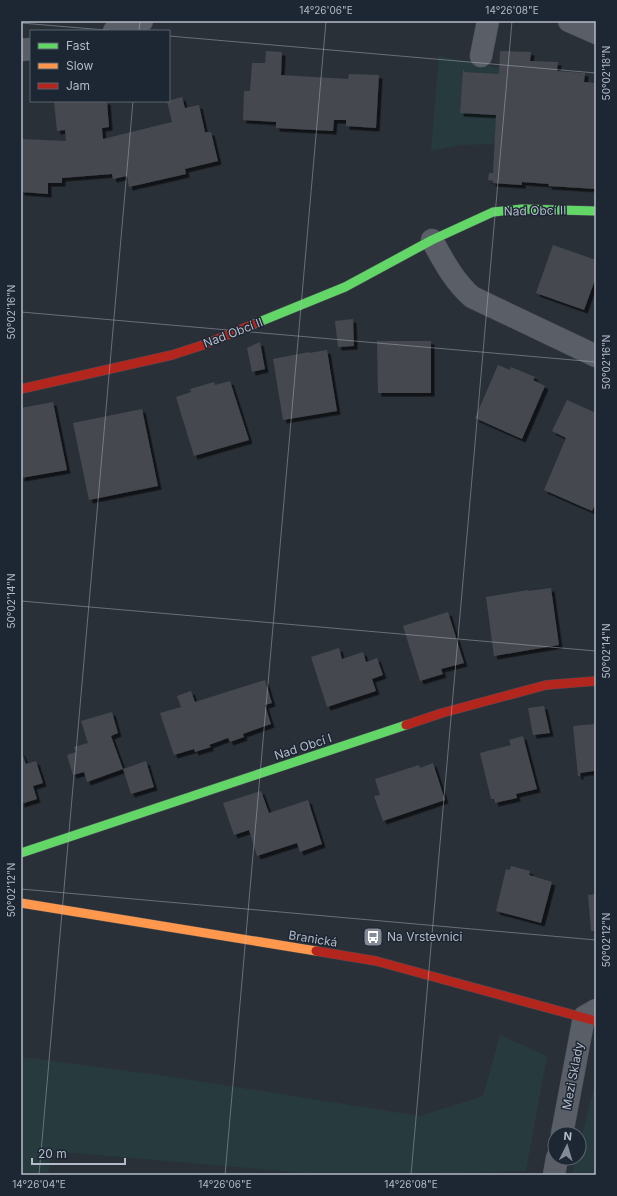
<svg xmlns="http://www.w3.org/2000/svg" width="617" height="1196" viewBox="0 0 617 1196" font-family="Inter,sans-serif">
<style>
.green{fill:#273a3e}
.building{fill:#444950;filter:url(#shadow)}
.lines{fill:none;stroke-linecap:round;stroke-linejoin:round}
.street-casing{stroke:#484c53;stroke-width:23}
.fast-casing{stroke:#484c53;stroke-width:10}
.slow-casing{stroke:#484c53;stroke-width:10}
.jam-casing{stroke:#484c53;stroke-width:10}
.street{stroke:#5a5e66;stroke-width:22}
.fast{stroke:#63d668;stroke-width:9}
.slow{stroke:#ff974d;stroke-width:9}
.jam{stroke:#b3261e;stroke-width:9}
.ticks{fill:none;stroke:#b4bcc9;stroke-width:1;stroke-opacity:0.45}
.labels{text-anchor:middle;stroke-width:3;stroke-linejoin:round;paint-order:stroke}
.street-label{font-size:12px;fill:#b4bcc9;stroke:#1d2633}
.poi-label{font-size:12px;fill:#b4bcc9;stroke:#1d2633;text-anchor:start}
.neatline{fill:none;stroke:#b4bcc9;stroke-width:1.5}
.ticks-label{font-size:10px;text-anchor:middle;fill:#b4bcc9}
</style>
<defs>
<filter id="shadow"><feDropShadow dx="3.5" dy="3.5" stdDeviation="0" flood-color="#0009"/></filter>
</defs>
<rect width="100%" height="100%" fill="#2a3038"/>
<g class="green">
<polygon points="439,56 499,68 499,74 464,72 464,70 463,70 460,112 496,115 495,144 460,145 431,151"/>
<polygon points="500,1035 547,1056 526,1171 400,1175 326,1175 52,1151 48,1175 21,1175 21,1057 166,1076 420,1116 483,1096"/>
<polygon points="596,1080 596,1175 572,1175 576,1158 579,1158 579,1147"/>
</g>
<g class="building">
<polygon points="266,51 282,52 281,75 348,79 349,74 379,75 376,128 346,126 346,120 334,120 333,131 276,128 276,122 243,120 244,91 250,91 252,63 265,63"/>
<polygon points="500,51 531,52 530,61 558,62 557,71 585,73 584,82 596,83 596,189 548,186 549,184 522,182 522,185 492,183 493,181 488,180 489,173 493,173 496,115 460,113 463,70 464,70 464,72 499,74"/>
<polygon points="182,97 185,108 199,105 205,132 211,132 218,161 185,169 186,174 129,187 127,176 113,179 112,174 62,178 62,183 48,183 48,194 21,192 21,139 66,141 65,130 57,131 54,101 107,101 109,127 102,128 103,139 172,122 167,101"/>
<polygon points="553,245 596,260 596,277 584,310 536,293"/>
<polygon points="353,319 354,346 338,347 335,321"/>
<polygon points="377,341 431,341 431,393 378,393"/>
<polygon points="260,342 265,369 252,372 247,348"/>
<polygon points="327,350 337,411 283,420 273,359 309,352 309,353"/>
<polygon points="498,365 510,370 511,367 535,377 533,380 545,386 522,439 475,418"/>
<polygon points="230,381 249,440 194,456 176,397 191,392 190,389 214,382 215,385"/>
<polygon points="567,400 596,413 596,503 592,511 544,490 566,438 552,431"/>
<polygon points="53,402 67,470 21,478 21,408"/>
<polygon points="142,409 158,486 89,500 73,423"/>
<polygon points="551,588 559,645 494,656 486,597 528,590 528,591"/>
<polygon points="448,612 464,663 441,669 443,674 420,681 403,626"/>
<polygon points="339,648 342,659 363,652 366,662 377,658 383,675 372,679 376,691 327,707 311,657"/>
<polygon points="265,680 272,703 265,705 271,724 243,734 244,737 230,742 228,738 209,745 211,747 195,752 194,749 174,755 160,713 181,707 177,696 191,691 195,702"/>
<polygon points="544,706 550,733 533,735 528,708"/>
<polygon points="112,712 118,733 111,736 123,769 146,761 154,787 131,794 123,769 87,782 84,772 73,775 67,755 76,752 74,747 88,743 81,721"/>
<polygon points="596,724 596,774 594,775 594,771 580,773 580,776 578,776 573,726"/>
<polygon points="523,736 537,789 516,794 517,798 495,803 494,799 491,799 480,753 511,745 509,740"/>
<polygon points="21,751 26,764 36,761 43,783 33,786 37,799 21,804"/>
<polygon points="433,763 445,800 383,821 374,796 380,795 375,779 419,765 420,768"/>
<polygon points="261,791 269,813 308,800 322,844 300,852 297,843 257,856 249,830 234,835 223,803"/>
<polygon points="511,866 530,871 529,875 552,882 541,923 496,911 506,869 510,870"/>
<polygon points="596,894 596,931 591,931 588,895"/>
</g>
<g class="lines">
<defs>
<g id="street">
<polyline points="569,21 596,33"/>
<polyline points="114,31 142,21"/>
<polyline points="21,50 31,49"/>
<polyline points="481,56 488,21"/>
<path d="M 432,240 C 444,262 454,281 472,297 L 596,356"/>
<polyline points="562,1134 584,1017 596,1010"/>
<polyline points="554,1175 557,1158"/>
</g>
<g id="fast">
<polyline points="254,324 345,287 432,240 493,212 522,209 596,211"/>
<polyline points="21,853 406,725"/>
</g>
<polyline id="slow" points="21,903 316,951"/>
<g id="jam">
<polyline points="21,389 172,355 203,345 254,324"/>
<polyline points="406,725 442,713 546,685 596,681"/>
<polyline points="316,951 376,961 596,1021"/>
</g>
</defs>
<use href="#street" class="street-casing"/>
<use href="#fast" class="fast-casing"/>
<use href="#slow" class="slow-casing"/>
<use href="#jam" class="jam-casing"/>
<use href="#street" class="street"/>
<use href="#fast" class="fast"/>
<use href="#slow" class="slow"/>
<use href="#jam" class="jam"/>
</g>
<path class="ticks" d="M 21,23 L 117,31M 139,31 L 140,21M 169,36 L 596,73M 21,312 L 596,362M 21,601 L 596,651M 21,889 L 596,940M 39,1175 L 133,101M 225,1175 L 326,21M 411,1175 L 512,21"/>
<defs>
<symbol id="bus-square" viewBox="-11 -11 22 22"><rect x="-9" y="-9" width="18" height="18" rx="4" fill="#848b96" stroke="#1d2633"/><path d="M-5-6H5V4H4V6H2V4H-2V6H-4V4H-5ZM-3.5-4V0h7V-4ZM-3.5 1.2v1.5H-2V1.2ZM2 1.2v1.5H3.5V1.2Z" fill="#fff"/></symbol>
</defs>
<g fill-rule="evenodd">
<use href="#bus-square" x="362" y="926" width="22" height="22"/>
</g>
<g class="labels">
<g class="street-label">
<text transform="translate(535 211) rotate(-1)" y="4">Nad Obcí II</text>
<text transform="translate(233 333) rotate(-21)" y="4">Nad Obcí II</text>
<text transform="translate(303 747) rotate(-18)" y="4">Nad Obcí Ⅰ</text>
<text transform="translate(313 939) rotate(9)" y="4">Branická</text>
<text transform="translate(573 1076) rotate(-79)" y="4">Mezi Sklady</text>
</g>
<g class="poi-label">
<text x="387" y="941">Na Vrstevnici</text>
</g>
</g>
<rect width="617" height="1196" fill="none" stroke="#1d2633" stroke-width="44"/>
<rect x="30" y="30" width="140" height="72" fill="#1d2633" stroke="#59626f"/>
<rect x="38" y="43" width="20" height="6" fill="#63d668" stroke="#59626f"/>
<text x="66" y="50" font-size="12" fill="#b4bcc9">Fast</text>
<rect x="38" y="63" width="20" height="6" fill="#ff974d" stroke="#59626f"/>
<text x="66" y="70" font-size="12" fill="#b4bcc9">Slow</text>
<rect x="38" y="83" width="20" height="6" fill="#b3261e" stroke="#59626f"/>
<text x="66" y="90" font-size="12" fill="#b4bcc9">Jam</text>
<g transform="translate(567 1146) rotate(5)"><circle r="19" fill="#1d2633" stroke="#59626f"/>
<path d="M0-3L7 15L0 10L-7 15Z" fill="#848b96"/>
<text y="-6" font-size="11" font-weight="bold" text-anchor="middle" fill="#b4bcc9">N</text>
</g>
<path d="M32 1158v6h93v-6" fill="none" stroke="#b4bcc9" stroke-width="2"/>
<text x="38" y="1158" font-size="12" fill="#b4bcc9" stroke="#1d2633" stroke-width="3" paint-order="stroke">20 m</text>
<rect x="22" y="22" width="573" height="1152" class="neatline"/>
<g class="ticks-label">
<text x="326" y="14">14°26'06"E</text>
<text x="512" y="14">14°26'08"E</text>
<text transform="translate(606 73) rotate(-90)" y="4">50°02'18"N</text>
<text transform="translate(11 312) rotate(-90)" y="4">50°02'16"N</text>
<text transform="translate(606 362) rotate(-90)" y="4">50°02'16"N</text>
<text transform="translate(11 601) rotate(-90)" y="4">50°02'14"N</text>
<text transform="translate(606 651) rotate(-90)" y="4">50°02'14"N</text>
<text transform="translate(11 890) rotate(-90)" y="4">50°02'12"N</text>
<text transform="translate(606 940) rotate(-90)" y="4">50°02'12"N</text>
<text x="39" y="1188">14°26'04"E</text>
<text x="225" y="1188">14°26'06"E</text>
<text x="411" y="1188">14°26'08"E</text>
</g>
</svg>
